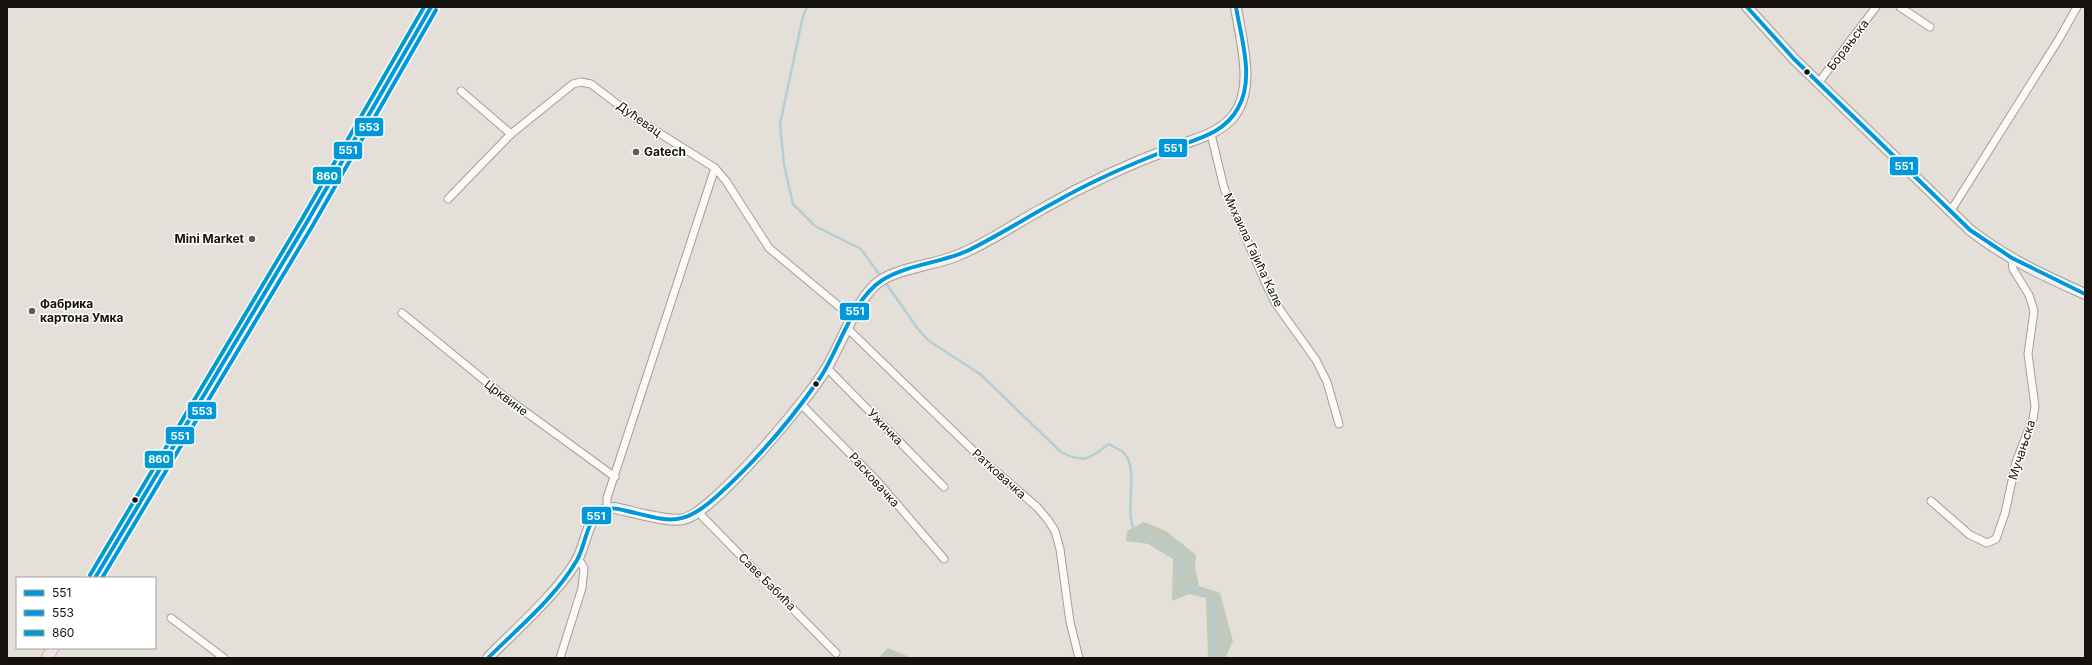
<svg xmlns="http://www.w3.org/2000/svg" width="2092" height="665" viewBox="0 0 2092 665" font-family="Inter,sans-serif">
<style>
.green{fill:#c1caba}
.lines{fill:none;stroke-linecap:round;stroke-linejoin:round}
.stream{stroke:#b5ced5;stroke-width:2.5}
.street-casing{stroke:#a29f9a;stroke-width:9}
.secondary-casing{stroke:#a29f9a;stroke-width:12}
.primary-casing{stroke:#bebbb8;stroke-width:13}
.street{stroke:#fbfaf9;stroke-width:7}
.secondary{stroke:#f3eeee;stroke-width:10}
.primary{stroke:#ece3e2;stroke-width:11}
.bus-1-casing{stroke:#fff;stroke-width:7}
.bus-2-casing{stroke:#fff;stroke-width:7}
.bus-3-casing{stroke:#fff;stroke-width:7}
.bus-1{stroke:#0098da;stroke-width:4}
.bus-2{stroke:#0098da;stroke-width:4}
.bus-3{stroke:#019ccd;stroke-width:4}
.bus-dot{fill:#15120e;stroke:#fff;stroke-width:1.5}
.poi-dot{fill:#5d5a55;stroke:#fff;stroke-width:1.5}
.labels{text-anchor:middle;stroke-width:3;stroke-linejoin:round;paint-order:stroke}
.street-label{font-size:12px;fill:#15120e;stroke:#fff}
.poi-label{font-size:12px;font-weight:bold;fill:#15120e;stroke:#fff;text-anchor:start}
.line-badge{stroke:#fff;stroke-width:1.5}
.badge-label{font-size:11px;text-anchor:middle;font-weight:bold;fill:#fff}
</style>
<rect width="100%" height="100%" fill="#e4dfd9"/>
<g class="green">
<polygon points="1144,522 1166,531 1196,555 1195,567 1199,586 1220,593 1233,641 1225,658 1208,658 1206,598 1189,594 1172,601 1173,559 1148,544 1126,541 1127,531"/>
<polygon points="888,648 912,658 878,658"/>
</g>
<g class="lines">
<g class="stream">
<polyline points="807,7 803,16 780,124 784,165 793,204 815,226 861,249 882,278"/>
<path d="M 885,282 L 918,329 L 929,341 L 980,374 L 1061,452 C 1083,464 1090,459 1109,444 C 1113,447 1119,449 1123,452 C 1140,467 1124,509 1134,530 C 1147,536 1177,549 1181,565 C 1182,570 1181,577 1182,583 C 1188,586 1197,588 1202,592 C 1221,605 1213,638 1215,658"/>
</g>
<defs>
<g id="street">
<polyline points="1900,7 1930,27"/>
<polyline points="1819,82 1876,7"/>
<polyline points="461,91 511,134"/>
<polyline points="1211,134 1224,188 1267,286 1276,304 1316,360 1327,382 1339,424"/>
<polyline points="448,199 511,134 573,84 581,82 591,84 637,119 715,168 726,181 769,248 853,318"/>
<polyline points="1950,212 2059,39 2077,7"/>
<polyline points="402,313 505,397 615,477"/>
<polyline points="848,329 984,461 1037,507 1048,520 1055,531 1060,549 1070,622 1079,658"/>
<polyline points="827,368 944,487"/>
<polyline points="801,404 878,482 944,559"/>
<polyline points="1931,501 1970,535 1987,543 1996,539 2005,513 2016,462 2033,419 2035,406 2028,354 2034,311 2029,295 2013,269 2012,260"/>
<polyline points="607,508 607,498 715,168"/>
<polyline points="698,512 836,653"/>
<polyline points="171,618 224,658"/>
<polyline points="560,658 582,588 584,568 578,558"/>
</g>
<g id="secondary">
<path d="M 1747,7 L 1794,59 L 1970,230 C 2007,259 2043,275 2085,294"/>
<path d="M 488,658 C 514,631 561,590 578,558 C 588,540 587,508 614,508 C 631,511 669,523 684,519 C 714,512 813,394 829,364 C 842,341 859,295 880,281 C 899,268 934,265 956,256 C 987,244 1014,224 1042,209 C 1084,185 1126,165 1172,148 C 1192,140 1216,135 1231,119 C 1257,91 1241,41 1236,7"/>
</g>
<g id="primary">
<path d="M 95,578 C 208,388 324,200 431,7"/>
<polyline points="47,658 53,648"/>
</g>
</defs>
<use href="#street" class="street-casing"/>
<use href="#secondary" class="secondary-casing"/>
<use href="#primary" class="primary-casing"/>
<use href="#street" class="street"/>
<use href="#secondary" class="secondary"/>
<use href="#primary" class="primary"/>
<defs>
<g id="bus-1">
<polyline points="1747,7 1794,59 1970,230 2012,258 2085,294"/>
<polyline points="95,578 307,222 431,7"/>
<path d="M 488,658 C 519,627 555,598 577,560 C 586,545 586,518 604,510 C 611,507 619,509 627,511 C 670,521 682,528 717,496 C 755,462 791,420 820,378 C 839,350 852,300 881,281 C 904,265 941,263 967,251 C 998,236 1027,217 1057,201 C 1094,180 1133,163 1173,148 C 1197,139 1225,133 1238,108 C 1255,79 1241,38 1236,7"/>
</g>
<polyline id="bus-2" points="102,578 313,225 436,10"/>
<polyline id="bus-3" points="90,575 302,219 424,7"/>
</defs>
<use href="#bus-1" class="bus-1-casing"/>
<use href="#bus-2" class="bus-2-casing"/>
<use href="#bus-3" class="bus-3-casing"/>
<use href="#bus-1" class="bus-1"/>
<use href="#bus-2" class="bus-2"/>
<use href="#bus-3" class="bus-3"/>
</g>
<g class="bus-dot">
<circle cx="1807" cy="72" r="3.5"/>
<circle cx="816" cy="384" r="3.5"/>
<circle cx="135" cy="500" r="3.5"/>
</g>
<g class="poi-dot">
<circle cx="636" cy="152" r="4"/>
<circle cx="252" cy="239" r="4"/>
<circle cx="32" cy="311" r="4"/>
</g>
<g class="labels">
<g class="street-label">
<text transform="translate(1848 45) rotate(-53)" y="4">Борањска</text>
<text transform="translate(639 119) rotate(35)" y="4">Дућевац</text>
<text transform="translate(1253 250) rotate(65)" y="4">Михаила Гајића Кале</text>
<text transform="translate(506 398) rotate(37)" y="4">Црквине</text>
<text transform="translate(885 427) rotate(46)" y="4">Ужичка</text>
<text transform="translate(2022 450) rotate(-72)" y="4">Мучањска</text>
<text transform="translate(999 474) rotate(42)" y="4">Ратковачка</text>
<text transform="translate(874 480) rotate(48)" y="4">Расковачка</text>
<text transform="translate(767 582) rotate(45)" y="4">Саве Бабића</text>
</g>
<g class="poi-label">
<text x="644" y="156">Gatech</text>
<text x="244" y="243" text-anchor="end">Mini Market</text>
<text x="40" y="308">Фабрика<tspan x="40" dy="14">картона Умка</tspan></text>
</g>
</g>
<g class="line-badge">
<rect x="354" y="117" width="30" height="20" rx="4" fill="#0098da"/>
<rect x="1158" y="138" width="30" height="20" rx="4" fill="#0098da"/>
<rect x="333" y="141" width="30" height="19" rx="4" fill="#0098da"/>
<rect x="1889" y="156" width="30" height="20" rx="4" fill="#0098da"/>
<rect x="312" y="166" width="30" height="19" rx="4" fill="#019ccd"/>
<rect x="839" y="302" width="31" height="19" rx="4" fill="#0098da"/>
<rect x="187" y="401" width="30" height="19" rx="4" fill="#0098da"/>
<rect x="165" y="426" width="30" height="19" rx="4" fill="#0098da"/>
<rect x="144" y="450" width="30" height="19" rx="4" fill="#019ccd"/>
<rect x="581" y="506" width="31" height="19" rx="4" fill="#0098da"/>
</g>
<g class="badge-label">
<text x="369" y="131">553</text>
<text x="1173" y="152">551</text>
<text x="348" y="154">551</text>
<text x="1904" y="170">551</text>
<text x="327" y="180">860</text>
<text x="855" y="315">551</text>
<text x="202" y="415">553</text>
<text x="180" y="440">551</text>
<text x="159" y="463">860</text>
<text x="596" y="520">551</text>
</g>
<rect width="2092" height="665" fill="none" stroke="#15120e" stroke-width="16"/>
<rect x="16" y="577" width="140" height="72" fill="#ffffff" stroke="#a1a09f"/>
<rect x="24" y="590" width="20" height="6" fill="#0098da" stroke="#a1a09f"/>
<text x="52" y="597" font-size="12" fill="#15120e">551</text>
<rect x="24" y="610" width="20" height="6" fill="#0098da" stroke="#a1a09f"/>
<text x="52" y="617" font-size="12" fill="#15120e">553</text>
<rect x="24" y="630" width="20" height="6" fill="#019ccd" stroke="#a1a09f"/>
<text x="52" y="637" font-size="12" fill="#15120e">860</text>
</svg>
